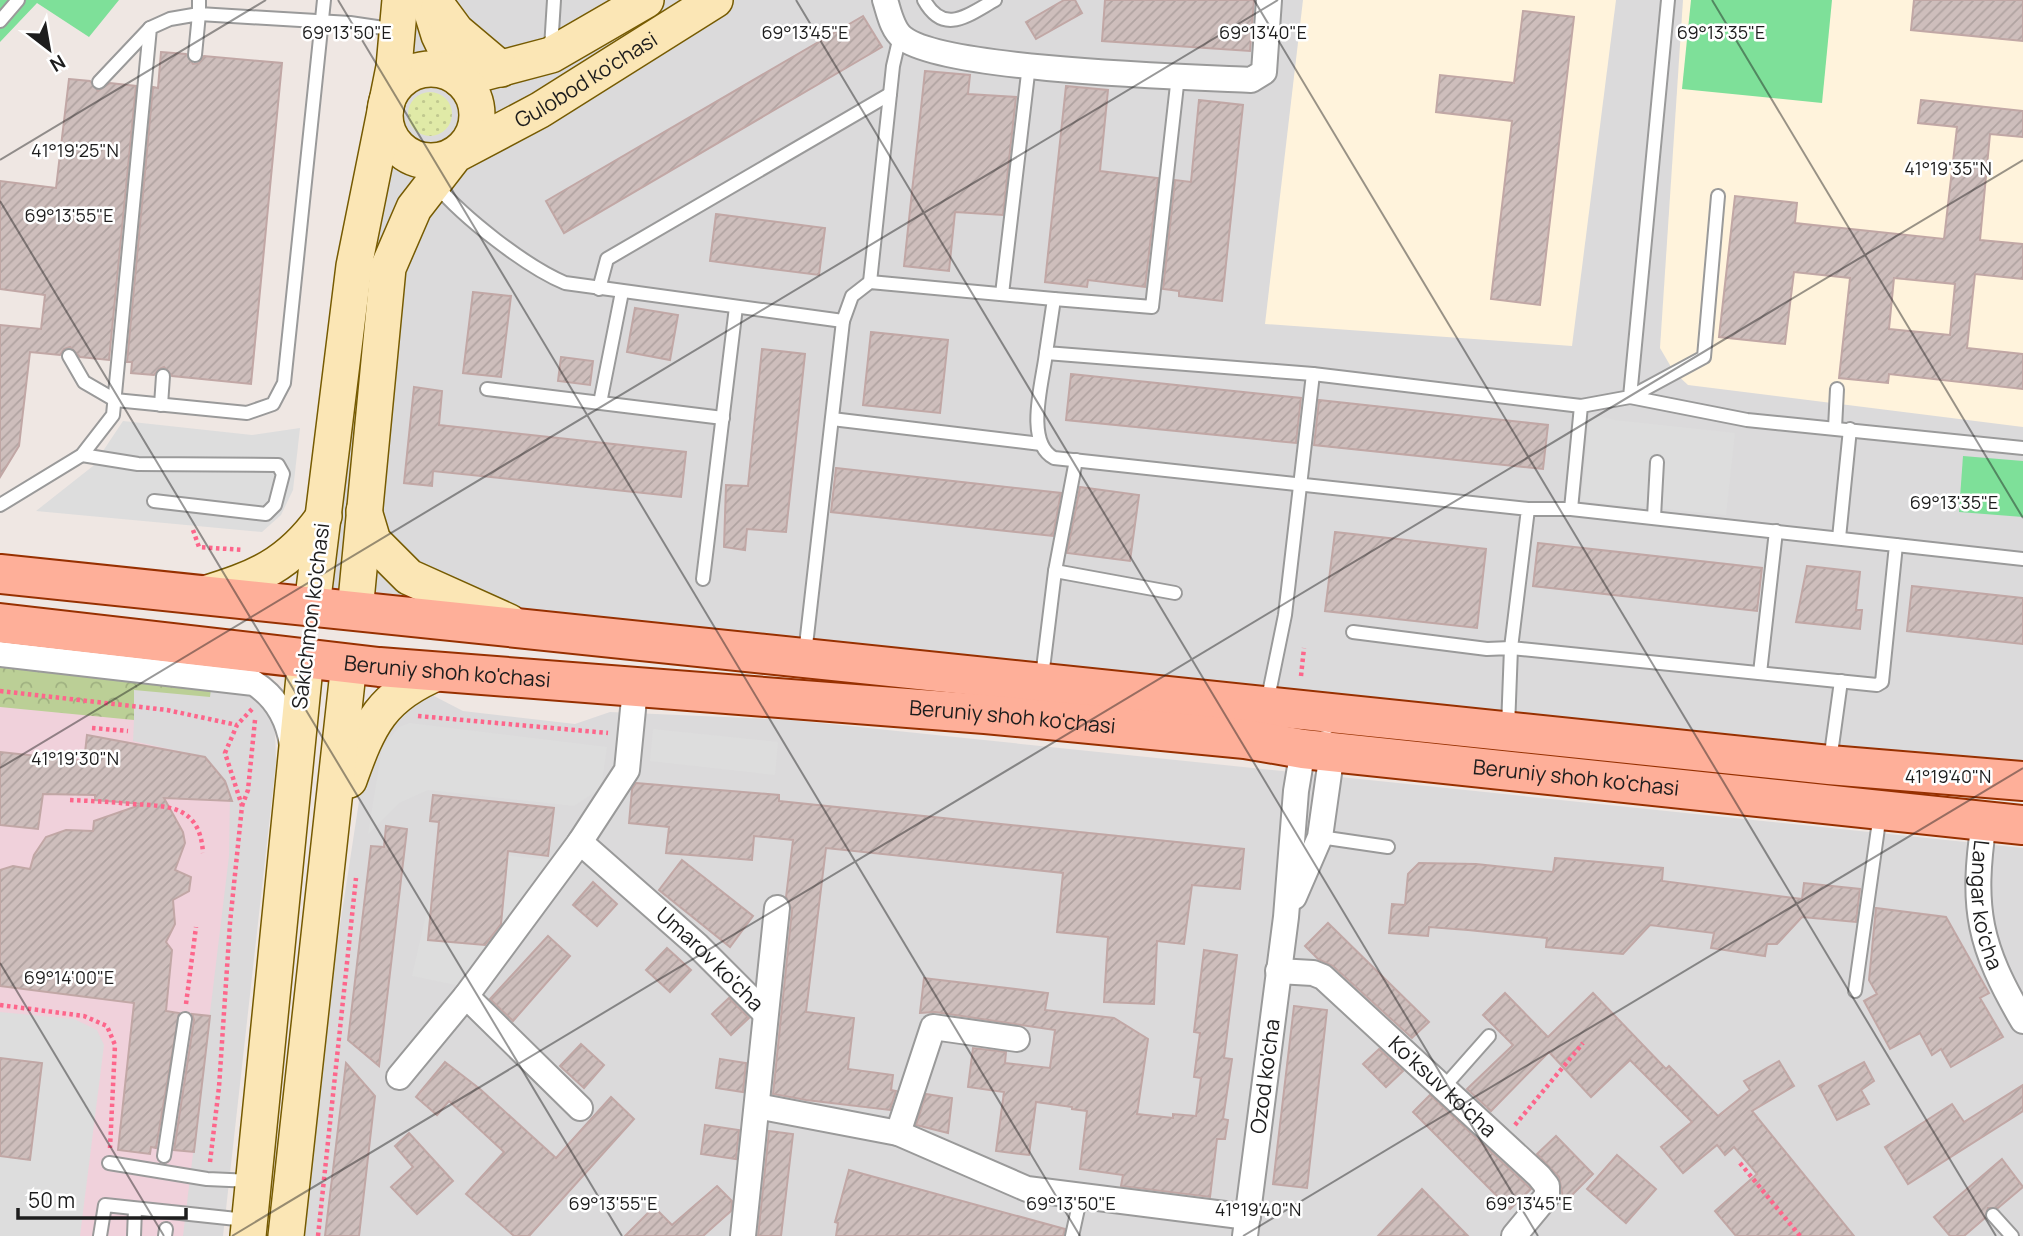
<svg xmlns="http://www.w3.org/2000/svg" width="2023" height="1236" viewBox="0 0 2023 1236" font-family="Manrope,sans-serif">
<style>
.residential{fill:#dbdadb}
.commercial{fill:#f0d1db}
.education{fill:#fff3dc}
.grass{fill:url(#grass-dots)}
.forest{fill:url(#forest-crowns)}
.pitch{fill:#7ee099}
.parking{fill:#ddd}
.building{fill:url(#building-hatch);stroke:#c1a7a5;stroke-width:2;fill-rule:evenodd}
.lines{fill:none;stroke-linecap:round;stroke-linejoin:round}
.lane-casing{stroke:#9a9a9a;stroke-width:16}
.street-casing{stroke:#9a9a9a;stroke-width:28}
.secondary-casing{stroke:#765b02;stroke-width:38}
.primary-casing{stroke:#973000;stroke-width:42}
.path{stroke:#fd668b;stroke-width:4.5;stroke-dasharray:3.5 3.5;stroke-linecap:butt}
.lane{stroke:#fff;stroke-width:12}
.street{stroke:#fff;stroke-width:24}
.secondary{stroke:#fbe6b5;stroke-width:35}
.primary{stroke:#feaf99;stroke-width:38}
.ticks{fill:none;stroke:#1d1d1d;stroke-width:2;stroke-opacity:0.45}
.labels{text-anchor:middle;stroke-width:5;stroke-linejoin:round;paint-order:stroke}
.street-label{font-size:21px;fill:#1d1d1d;stroke:#fff}
.ticks-label{font-size:18px;text-anchor:middle;fill:#1d1d1d;stroke:#fff;stroke-width:5;stroke-linejoin:round;paint-order:stroke}
</style>
<defs>
<pattern id="grass-dots" width="8" height="8" patternUnits="userSpaceOnUse" patternTransform="scale(1.75)"><rect width="8" height="8" fill="#e0eaa7"/><path d="M2 2h.1M6 6h.1" fill="none" stroke="#c0c88f" stroke-width="1.8" stroke-linecap="round"/></pattern>
<pattern id="forest-crowns" width="20" height="18" patternUnits="userSpaceOnUse" patternTransform="scale(1.75)"><rect width="20" height="18" fill="#bbcf96"/><path d="M2 6a3 3 0 1 1 6 0M12 15a3 3 0 1 1 6 0" fill="none" stroke="#a0b181"/></pattern>
<pattern id="building-hatch" width="6" height="6" patternUnits="userSpaceOnUse" patternTransform="scale(1.75)"><rect width="6" height="6" fill="#cebebc"/><path d="M-1 1l2-2M0 6l6-6M5 7l2-2" fill="none" stroke="#b0a3a1"/></pattern>
</defs>
<rect width="100%" height="100%" fill="#efe7e3"/>
<g class="residential">
<polygon points="400,0 2023,0 2023,781 312,606"/>
<polygon points="0,661 235,691 261,701 269,712 275,730 276,762 223,1236 0,1236"/>
<polygon points="432,695 463,711 575,724 610,712 791,720 2023,848 2023,1236 300,1236 313,1102 365,762 389,714"/>
</g>
<polygon class="commercial" points="0,705 125,716 134,720 133,741 205,757 225,781 230,793 229,856 183,1236 0,1236"/>
<g class="education">
<polygon points="1303,0 1616,0 1572,346 1265,324"/>
<polygon points="1683,0 2023,0 2023,427 1688,385 1674,372 1660,348"/>
</g>
<circle class="grass" cx="430" cy="114" r="22"/>
<polygon class="forest" points="0,666 211,689 210,697 134,690 134,720 0,707"/>
<g class="pitch">
<polygon points="0,0 119,0 89,37 37,3 0,42"/>
<polygon points="1691,0 1832,0 1822,103 1682,89"/>
<polygon points="1963,456 2023,461 2023,517 1959,512"/>
</g>
<g class="parking">
<polygon points="1590,414 1615,420 1735,433 1726,515 1581,501"/>
<polygon points="123,421 252,435 300,428 293,490 281,515 262,532 36,511 93,466"/>
<polygon points="410,723 607,747 601,788 574,806 428,790 399,803 368,834 382,748 399,727"/>
<polygon points="653,729 778,742 775,775 650,761"/>
<polygon points="441,849 550,860 456,985 412,976"/>
<polygon points="0,1012 74,1019 97,1030 104,1045 80,1236 0,1236"/>
</g>
<g class="building">
<polygon points="1064,0 1075,0 1082,13 1036,39 1026,22"/>
<polygon points="1105,0 1254,0 1250,51 1102,41"/>
<polygon points="1914,0 2023,0 2023,41 1911,30"/>
<polygon points="1523,11 1574,17 1540,305 1491,299 1512,121 1436,112 1440,75 1514,83"/>
<polygon points="863,16 882,47 564,233 546,201"/>
<polygon points="161,52 186,54 193,64 199,63 204,56 282,63 251,384 172,376 164,367 159,369 154,375 131,373 132,362 127,362 153,87 158,88"/>
<polygon points="925,71 970,75 968,94 1016,97 1003,215 955,212 949,271 904,266"/>
<polygon points="69,79 90,81 98,91 110,83 136,86 109,360 80,357 70,347 64,349 60,355 30,352 19,446 0,477 0,325 41,329 45,295 0,289 0,181 56,188"/>
<polygon points="1066,86 1108,90 1100,171 1158,178 1145,287 1088,280 1087,287 1045,282"/>
<polygon points="1199,100 1243,105 1222,301 1179,296 1179,291 1163,289 1175,180 1191,182"/>
<path d="M 1921,100 L 2023,111 L 2023,137 L 1990,134 L 1980,240 L 2023,244 L 2023,279 L 1975,274 L 1967,348 L 2023,354 L 2023,389 L 1889,374 L 1888,383 L 1839,378 L 1850,278 L 1794,272 L 1785,344 L 1719,337 L 1735,196 L 1797,203 L 1795,223 L 1944,239 L 1957,127 L 1918,123 ZM 1894,278 L 1955,284 L 1950,335 L 1889,329 Z"/>
<polygon points="716,214 825,228 819,275 710,261"/>
<polygon points="473,292 511,296 501,377 463,373"/>
<polygon points="635,308 678,315 670,360 627,352"/>
<polygon points="871,332 948,340 940,413 863,405"/>
<polygon points="762,349 805,354 786,532 747,529 745,550 724,547 726,485 748,486"/>
<polygon points="561,357 593,361 590,385 558,381"/>
<polygon points="1071,374 1301,398 1296,443 1066,420"/>
<polygon points="414,387 442,391 439,425 686,452 681,497 433,471 432,486 404,483"/>
<polygon points="1319,400 1548,425 1543,469 1314,445"/>
<polygon points="836,468 1061,493 1053,536 831,512"/>
<polygon points="1080,487 1139,495 1130,561 1067,553"/>
<polygon points="1335,532 1486,549 1477,628 1325,611"/>
<polygon points="1538,543 1762,568 1757,611 1533,586"/>
<polygon points="1807,566 1860,572 1856,610 1862,610 1860,629 1796,622"/>
<polygon points="1912,586 2023,598 2023,644 1907,631"/>
<polygon points="87,735 205,757 225,781 232,801 164,798 183,832 185,843 175,870 191,877 189,891 173,900 175,924 166,942 172,950 166,1011 179,1013 156,1148 151,1147 150,1154 118,1150 134,1003 0,986 0,870 13,866 30,869 34,855 46,837 66,830 93,831 94,821 143,804 95,800 95,795 43,794 38,829 0,825 0,752 84,761"/>
<polygon points="636,783 779,795 779,801 1244,849 1240,889 1192,885 1184,944 1157,941 1154,1004 1104,1002 1108,937 1057,932 1063,873 826,848 806,1012 854,1018 848,1069 893,1075 891,1090 896,1091 890,1110 806,1100 773,1094 792,910 786,897 793,840 754,836 752,860 666,853 669,827 629,823 632,789"/>
<polygon points="433,795 554,808 548,856 508,851 501,924 485,945 428,940 439,822 430,821"/>
<polygon points="386,826 407,829 379,1066 348,1040 371,846 384,847"/>
<polygon points="1555,858 1663,868 1662,881 1802,899 1804,883 1860,889 1856,922 1802,917 1777,944 1767,944 1765,956 1711,948 1714,933 1650,925 1623,954 1546,947 1547,938 1468,930 1429,927 1428,936 1389,933 1392,904 1405,905 1408,874 1419,863 1476,864 1553,872"/>
<polygon points="682,860 753,916 730,947 659,890"/>
<polygon points="593,882 617,904 597,926 573,905"/>
<polygon points="1876,908 1946,917 1989,993 1980,998 2003,1037 1951,1067 1941,1049 1932,1055 1920,1033 1890,1049 1864,1001 1877,994 1869,980"/>
<polygon points="1328,923 1429,1022 1412,1038 1333,966 1318,959 1305,946"/>
<polygon points="548,936 570,956 513,1021 490,999"/>
<polygon points="667,948 691,970 670,992 646,970"/>
<polygon points="1204,950 1237,955 1224,1058 1232,1059 1223,1119 1228,1120 1225,1139 1217,1139 1210,1197 1121,1186 1123,1175 1080,1169 1087,1111 1072,1109 1072,1107 1036,1102 1029,1155 996,1151 1004,1092 968,1087 973,1048 1006,1052 1005,1063 1050,1068 1055,1030 935,1012 920,1013 924,978 1048,993 1045,1010 1114,1018 1148,1039 1137,1114 1173,1118 1173,1114 1196,1116 1201,1078 1194,1077 1200,1033 1194,1032"/>
<polygon points="1505,993 1548,1037 1593,993 1666,1069 1669,1066 1718,1116 1750,1090 1744,1081 1779,1061 1794,1086 1752,1111 1854,1236 1736,1236 1715,1211 1757,1174 1734,1147 1725,1155 1717,1145 1683,1173 1661,1147 1692,1122 1630,1060 1591,1097 1549,1052 1491,1111 1467,1089 1513,1045 1483,1015"/>
<polygon points="729,998 749,1018 731,1035 712,1014"/>
<polygon points="1294,1006 1327,1010 1307,1188 1273,1184"/>
<polygon points="192,1014 210,1016 194,1152 174,1150 194,1020"/>
<polygon points="581,1044 604,1065 584,1088 560,1066"/>
<polygon points="1379,1049 1403,1071 1386,1087 1363,1064"/>
<polygon points="0,1058 42,1063 30,1160 0,1156"/>
<polygon points="720,1059 746,1063 743,1092 716,1088"/>
<polygon points="445,1062 480,1089 556,1158 611,1097 634,1119 529,1236 514,1236 466,1194 504,1152 449,1101 437,1115 416,1097"/>
<polygon points="1864,1062 1874,1081 1861,1090 1869,1104 1837,1120 1819,1086"/>
<polygon points="346,1063 375,1096 359,1236 325,1236"/>
<polygon points="2023,1085 2023,1111 1908,1184 1885,1147 1952,1104 1964,1122"/>
<polygon points="926,1094 952,1098 948,1133 916,1125"/>
<polygon points="1430,1095 1531,1189 1510,1209 1413,1112"/>
<polygon points="705,1125 739,1130 736,1159 701,1154"/>
<polygon points="769,1131 793,1134 781,1236 758,1236"/>
<polygon points="409,1133 453,1181 417,1214 391,1187 413,1167 395,1146"/>
<polygon points="1556,1136 1593,1174 1564,1203 1559,1177 1537,1154"/>
<polygon points="1617,1155 1656,1189 1626,1223 1587,1189"/>
<polygon points="2002,1159 2023,1187 1998,1208 1988,1208 1985,1218 1964,1236 1950,1236 1934,1217"/>
<polygon points="849,1170 1065,1229 1063,1236 836,1236 838,1223 835,1222"/>
<polygon points="717,1186 732,1201 731,1211 703,1236 625,1236 654,1207 672,1225"/>
<polygon points="1422,1189 1468,1236 1378,1236"/>
</g>
<g class="lines">
<defs>
<g id="lane">
<polyline points="199,0 199,14 350,23 397,30"/>
<path d="M 924,0 C 944,36 968,15 995,0"/>
<polyline points="0,21 18,0"/>
<polyline points="551,48 554,0"/>
<polyline points="99,82 150,28"/>
<path d="M 436,185 C 464,218 525,266 565,283 L 843,321 L 852,296 L 870,282 L 1054,299 L 1046,353 L 1313,374 L 1581,406"/>
<polyline points="1718,196 1704,357 1630,397 1747,420 2023,448"/>
<polyline points="870,282 893,66 900,36"/>
<polyline points="599,289 607,259 890,94"/>
<polyline points="1002,294 1029,65"/>
<polyline points="1054,299 1152,307 1178,76"/>
<path d="M 1046,353 C 1043,381 1024,442 1054,458 L 1528,509 L 1571,509 L 1896,545 L 1882,682 L 1877,685 L 1511,648 L 1528,509"/>
<polyline points="69,356 84,382 115,400 247,413 273,404 284,383 324,0"/>
<polyline points="487,389 723,418"/>
<polyline points="600,403 622,292"/>
<polyline points="161,405 163,376"/>
<polyline points="832,419 1041,444"/>
<polyline points="1835,428 1837,389"/>
<polyline points="82,455 138,464 278,465 283,474 275,505 266,514 154,501"/>
<polyline points="0,505 82,455 113,415 150,28 170,19 199,14 195,55"/>
<polyline points="1571,509 1581,406 1630,397 1668,0"/>
<polyline points="1654,517 1657,462"/>
<polyline points="1839,538 1850,429"/>
<polyline points="1896,545 2023,559"/>
<polyline points="1055,571 1175,593"/>
<polyline points="703,579 736,307"/>
<polyline points="1353,632 1487,649 1511,648 1508,727"/>
<polyline points="805,654 843,321"/>
<polyline points="1760,673 1776,531"/>
<polyline points="1042,677 1055,571 1076,460"/>
<polyline points="1267,703 1285,615 1313,374"/>
<polyline points="1830,761 1841,681"/>
<polyline points="1320,837 1388,847"/>
<polyline points="1855,991 1880,814"/>
<polyline points="1443,1088 1489,1036"/>
<polyline points="164,1156 185,1019"/>
<polyline points="109,1163 207,1179 252,1181"/>
<polyline points="1993,1215 2012,1236"/>
<polyline points="100,1236 105,1205 246,1220"/>
<polyline points="134,1236 135,1209"/>
<polyline points="165,1236 166,1229"/>
<polyline points="1072,1236 1081,1195"/>
</g>
<g id="street">
<path d="M 885,0 C 889,12 892,30 903,38 C 944,70 1187,77 1251,80 L 1264,72 L 1269,0"/>
<path d="M 0,654 L 254,683 C 276,697 288,719 292,744"/>
<path id="s1" d="M 1984,822 C 1971,909 1979,946 2023,1021"/>
<path id="s2" d="M 580,842 L 697,945 L 765,1013"/>
<polyline points="1294,897 1320,837 1332,752 1325,743"/>
<path id="s3" d="M 1278,971 L 1313,973 L 1323,977 L 1539,1176 L 1547,1186 L 1547,1196 L 1514,1236"/>
<polyline points="466,996 580,1108"/>
<polyline points="399,1077 466,996 580,842 627,770 635,689"/>
<polyline points="757,1106 898,1133 933,1027 1017,1039"/>
<polyline points="898,1133 1027,1189 1248,1217"/>
<polyline points="743,1236 777,908"/>
<path id="s4" d="M 1245,1236 L 1286,917 L 1296,791 L 1303,749 L 1316,745"/>
</g>
<g id="secondary">
<polyline points="428,0 439,35 460,79 551,55 646,0"/>
<polyline points="439,8 456,31 501,69"/>
<circle cx="431" cy="115" r="46"/>
<polyline points="364,511 373,541 409,577 509,622"/>
<path d="M 201,595 C 256,578 289,566 324,516"/>
<polyline points="312,606 354,266 394,67 400,0"/>
<path id="s5" d="M 355,611 L 388,268 L 414,208 L 455,155 L 540,110 L 715,0"/>
<path d="M 349,780 C 369,724 381,696 439,672"/>
<polyline points="248,1236 306,657"/>
<polyline points="286,1236 349,663"/>
</g>
<g id="primary">
<polyline points="0,574 1829,765 2023,781"/>
<path id="s6" d="M 0,623 L 379,667 L 985,714 L 1245,739 L 1303,749 L 2023,825"/>
</g>
</defs>
<use href="#lane" class="lane-casing"/>
<use href="#street" class="street-casing"/>
<use href="#secondary" class="secondary-casing"/>
<use href="#primary" class="primary-casing"/>
<g class="path">
<polyline points="193,530 199,547 243,550"/>
<polyline points="1301,676 1304,648"/>
<polyline points="0,691 167,710 237,725"/>
<polyline points="418,716 608,733"/>
<polyline points="92,728 128,731"/>
<path d="M 70,800 C 91,801 111,802 132,804 C 170,806 200,806 203,853"/>
<polyline points="242,806 248,790 255,720"/>
<polyline points="186,1004 196,927"/>
<polyline points="0,1005 84,1016 107,1026 115,1045 110,1148"/>
<polyline points="1515,1125 1583,1043"/>
<polyline points="210,1162 219,1087 230,923 242,806 225,753 237,725 253,708"/>
<polyline points="1740,1163 1800,1236"/>
<polyline points="318,1236 356,878"/>
</g>
<use href="#lane" class="lane"/>
<use href="#street" class="street"/>
<use href="#secondary" class="secondary"/>
<use href="#primary" class="primary"/>
</g>
<path class="ticks" d="M 338,0 L 1080,1236M 796,0 L 1538,1236M 1254,0 L 1996,1236M 1712,0 L 2023,518M 0,160 L 266,0M 0,201 L 622,1236M 0,768 L 1278,0M 0,963 L 164,1236M 232,1236 L 2023,160M 1243,1236 L 2023,768"/>
<g class="labels">
<g class="street-label">
<text dy="7" stroke="none"><textPath href="#s5" startOffset="628">Gulobod ko'chasi</textPath></text>
<text transform="translate(311 616) rotate(-83)" y="7">Sakichmon ko'chasi</text>
<text dy="7" stroke="none"><textPath href="#s6" startOffset="450">Beruniy shoh ko'chasi</textPath></text>
<text dy="7" stroke="none"><textPath href="#s6" startOffset="1017">Beruniy shoh ko'chasi</textPath></text>
<text dy="7" stroke="none"><textPath href="#s6" startOffset="1584">Beruniy shoh ko'chasi</textPath></text>
<text dy="7" stroke="none"><textPath href="#s1" startOffset="84">Langar ko'cha</textPath></text>
<text dy="7" stroke="none"><textPath href="#s2" startOffset="175">Umarov ko'cha</textPath></text>
<text dy="7" stroke="none"><textPath href="#s4" startOffset="161">Ozod ko'cha</textPath></text>
<text dy="7" stroke="none"><textPath href="#s3" startOffset="208">Ko'ksuv ko'cha</textPath></text>
</g>
</g>
<g class="ticks-label">
<text x="347" y="39">69°13'50"E</text>
<text x="805" y="39">69°13'45"E</text>
<text x="1263" y="39">69°13'40"E</text>
<text x="1721" y="39">69°13'35"E</text>
<text x="75" y="157">41°19'25"N</text>
<text x="1948" y="175">41°19'35"N</text>
<text x="69" y="222">69°13'55"E</text>
<text x="1954" y="509">69°13'35"E</text>
<text x="75" y="765">41°19'30"N</text>
<text x="1948" y="783">41°19'40"N</text>
<text x="69" y="984">69°14'00"E</text>
<text x="613" y="1210">69°13'55"E</text>
<text x="1071" y="1210">69°13'50"E</text>
<text x="1529" y="1210">69°13'45"E</text>
<text x="1258" y="1216">41°19'40"N</text>
</g>
<g transform="translate(49 49) rotate(149)" stroke="#ffffff" stroke-width="5" paint-order="stroke">
<path d="M0-5L12 26L0 18L-12 26Z" fill="#1d1d1d"/>
<text y="-10" font-size="19" font-weight="bold" text-anchor="middle" fill="#1d1d1d">N</text>
</g>
<path d="M18 1208v10h168v-10" fill="none" stroke="#1d1d1d" stroke-width="3.5"/>
<text x="28" y="1208" font-size="21" fill="#1d1d1d" stroke="#ffffff" stroke-width="5" paint-order="stroke">50 m</text>
</svg>
